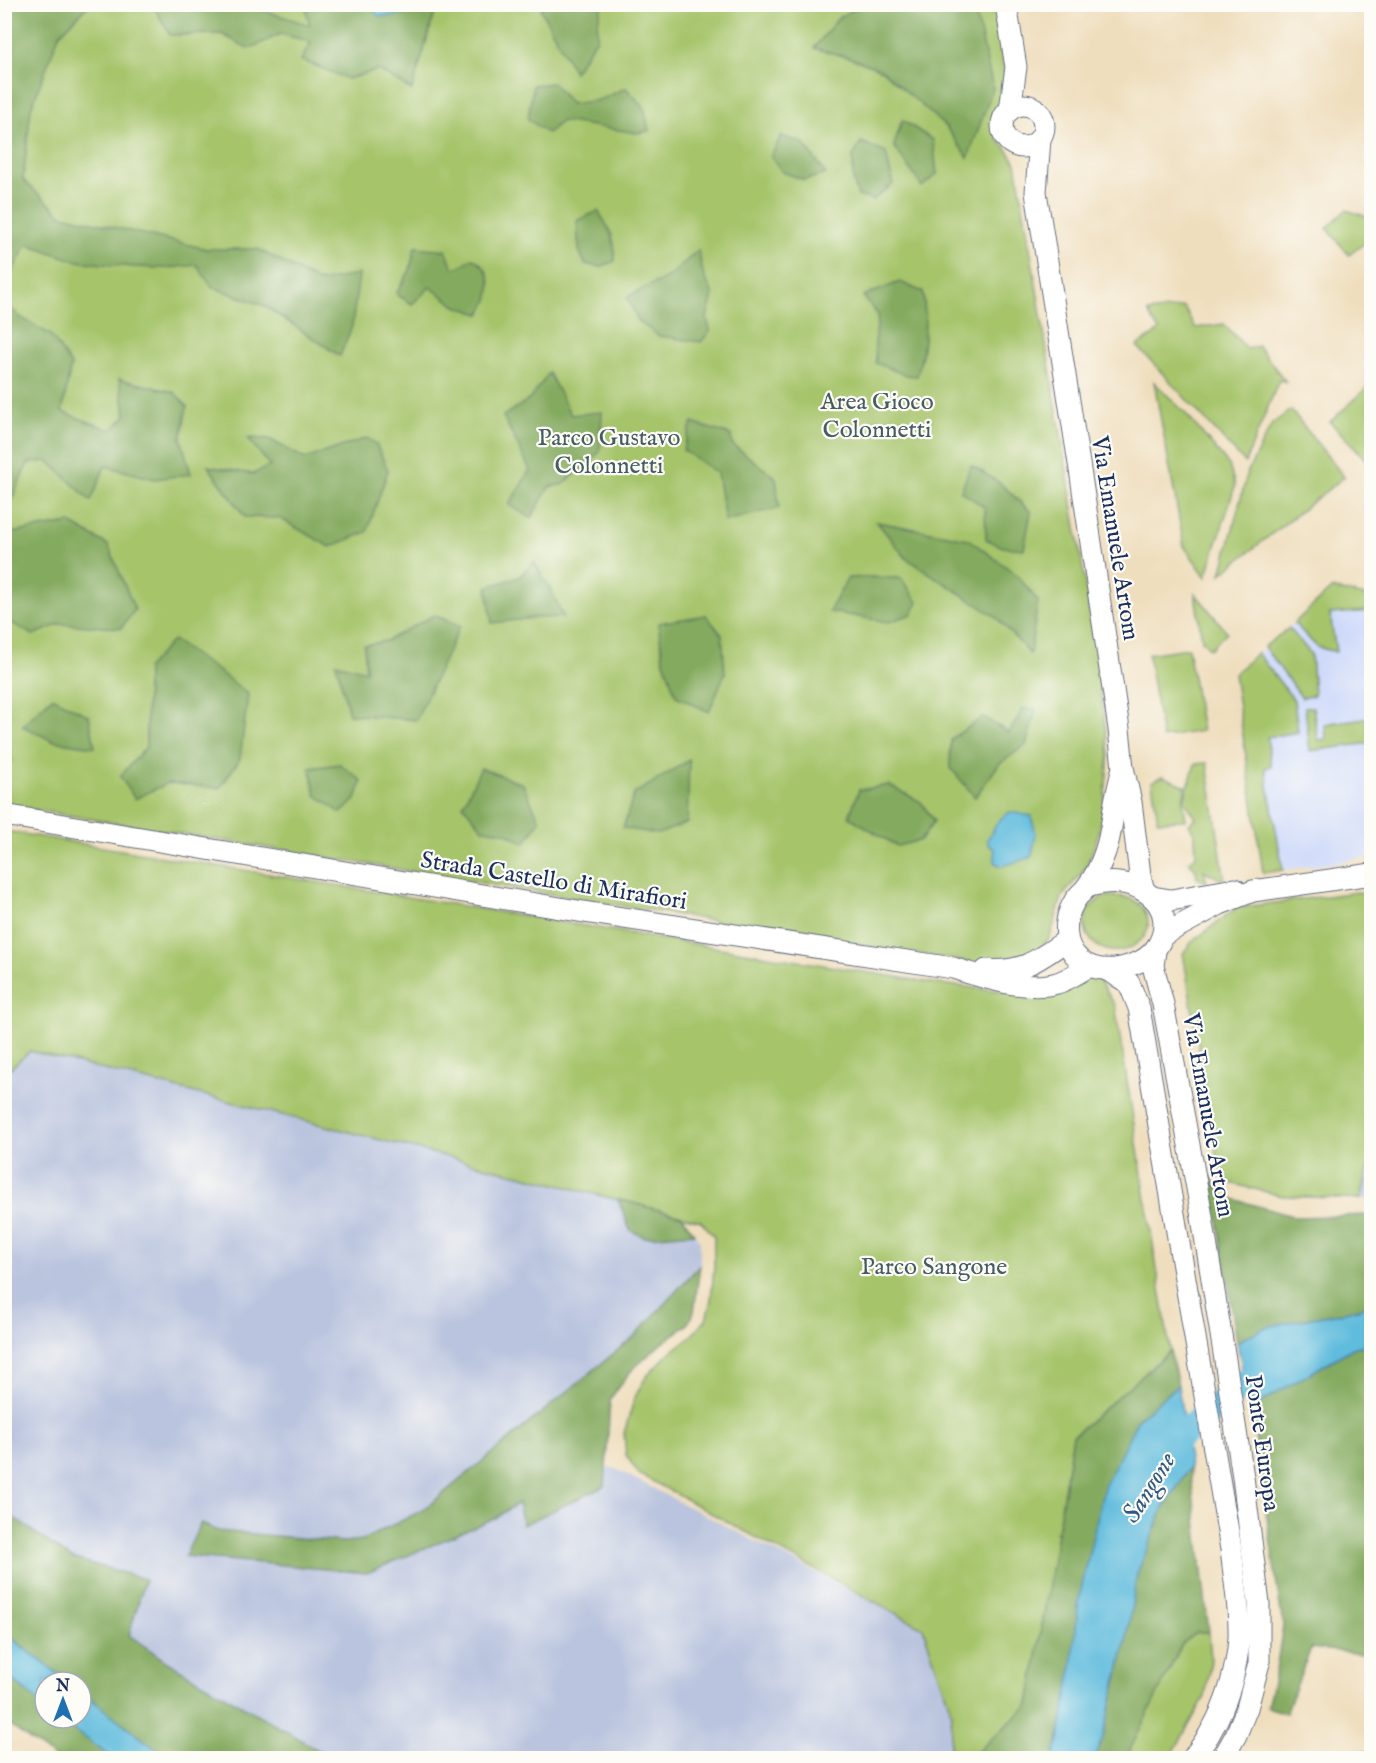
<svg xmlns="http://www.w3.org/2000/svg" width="1376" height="1763" viewBox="0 0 1376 1763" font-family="'IM FELL English',serif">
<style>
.built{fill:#cfdafa}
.industrial{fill:#bac4de}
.green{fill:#a6c46b;stroke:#607a64;stroke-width:1.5}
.forest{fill:#84aa5f;stroke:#506c5e;stroke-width:1.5}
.water{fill:#60bcdd;stroke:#3e769e;stroke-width:1.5}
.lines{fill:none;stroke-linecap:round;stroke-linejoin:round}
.river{stroke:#60bcdd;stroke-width:27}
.secondary-casing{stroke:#656c7f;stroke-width:23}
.secondary{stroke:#fff;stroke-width:21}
.labels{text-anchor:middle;stroke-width:4.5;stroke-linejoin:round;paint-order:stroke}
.park-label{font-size:24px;fill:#455c62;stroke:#fdfcf7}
.street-label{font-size:24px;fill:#1b2f5e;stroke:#fdfcf7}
.water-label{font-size:26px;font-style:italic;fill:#305984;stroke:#fdfcf7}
</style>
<rect width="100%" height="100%" fill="#fdfcf7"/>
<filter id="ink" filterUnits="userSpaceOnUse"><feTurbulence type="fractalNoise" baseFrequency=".0167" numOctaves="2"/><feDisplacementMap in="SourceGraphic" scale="12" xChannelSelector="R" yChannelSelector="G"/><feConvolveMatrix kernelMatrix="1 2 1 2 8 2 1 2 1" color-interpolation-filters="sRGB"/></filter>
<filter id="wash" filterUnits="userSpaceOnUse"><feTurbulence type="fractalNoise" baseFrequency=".008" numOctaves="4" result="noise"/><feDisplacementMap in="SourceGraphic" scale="24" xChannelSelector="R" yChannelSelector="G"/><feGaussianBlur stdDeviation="1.35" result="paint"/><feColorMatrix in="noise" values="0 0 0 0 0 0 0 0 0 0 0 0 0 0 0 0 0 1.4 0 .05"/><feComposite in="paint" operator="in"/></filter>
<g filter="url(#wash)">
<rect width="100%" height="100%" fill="#efdebd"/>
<polygon class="built" points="1331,589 1371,597 1371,857 1263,873 1234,674 1289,628"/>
<g class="industrial">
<polygon points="30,1051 618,1199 630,1230 645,1237 694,1233 700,1241 700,1265 635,1336 423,1510 363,1540 344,1542 218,1531 201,1523 185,1556 367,1573 500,1515 518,1503 524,1525 605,1487 606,1469 614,1468 923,1628 952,1713 949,1758 332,1758 167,1662 129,1635 144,1579 71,1558 5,1511 5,1073"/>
<polygon points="1371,1153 1371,1198 1361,1199"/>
</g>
<g class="green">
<polygon points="4,5 994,5 1007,89 1003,101 996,112 995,127 999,141 1007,149 1016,163 1091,618 1109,754 1103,815 1096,842 1086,867 1062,897 1050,937 1043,946 1031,956 979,964 5,805"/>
<polygon points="1346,210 1371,218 1371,238 1349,255 1327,228"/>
<polygon points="1184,307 1195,328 1224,324 1247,349 1258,346 1286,382 1279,380 1245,463 1137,346 1159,331 1148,312"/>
<polygon points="1154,382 1185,413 1229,465 1235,486 1206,577 1184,546"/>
<polygon points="1371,384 1372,457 1370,463 1330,422"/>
<polygon points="1291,410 1344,477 1221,574 1248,471 1272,424"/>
<polygon points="1331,589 1371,597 1371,611 1330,614 1336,652 1317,647 1294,623"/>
<polygon points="1195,593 1227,632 1210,649 1202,640"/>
<polygon points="1289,628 1311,654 1314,695 1302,698 1264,647"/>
<polygon points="1188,648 1202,731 1162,738 1148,654"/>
<polygon points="1257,653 1294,700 1298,732 1267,737 1271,766 1265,768 1283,870 1263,873 1234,674"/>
<polygon points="1305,707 1313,707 1318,740 1326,739 1325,724 1371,717 1371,743 1310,751"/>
<polygon points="1207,763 1225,882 1204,870 1207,882 1197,878 1196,869 1189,862 1196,856 1195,835 1189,824 1196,818 1184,800 1195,764"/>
<polygon points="1162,776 1186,786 1183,801 1186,820 1158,821 1152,782"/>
<polygon points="5,831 939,984 1029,994 1090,966 1115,1005 1170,1351 1073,1436 1029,1705 970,1758 949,1758 952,1713 923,1628 639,1474 626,1455 624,1433 635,1397 646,1377 666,1356 688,1339 706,1320 711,1300 714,1266 714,1236 701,1221 30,1051 5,1073"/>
<polygon points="1357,892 1371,895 1372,1153 1361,1199 1283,1196 1230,1183 1217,1158 1183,953 1192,942 1236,908"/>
<path d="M 1105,896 C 1114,897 1125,895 1133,900 C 1149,908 1154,929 1140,941 C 1103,974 1057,919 1105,896 Z"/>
<polygon points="1196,1632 1209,1632 1211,1660 1205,1697 1170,1758 1125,1758 1182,1644"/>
<polygon points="1313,1749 1371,1752 1371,1758 1309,1758"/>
</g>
<g class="forest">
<path d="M 5,4 L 89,5 L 59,35 L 31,108 L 23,180 L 62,215 L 207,249 L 258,249 L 320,282 L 359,274 L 352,326 L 340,356 L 263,305 L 212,287 L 197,265 L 166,268 L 133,267 L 76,261 L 27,244 C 20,260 8,273 5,290 Z"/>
<polygon points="144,5 245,5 310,25 305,5 368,5 379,16 402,15 403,5 437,5 412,90 378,70 348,79 301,60 311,42 281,34 249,49 222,34 170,35 156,10"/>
<polygon points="543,5 602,5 597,26 597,38 574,72 541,10"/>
<polygon points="862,5 974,5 993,88 968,158 946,127 882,70 851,58 814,48 839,17"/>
<polygon points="553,83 571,104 599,100 626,88 644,107 649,131 637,133 562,121 547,133 528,119 533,85"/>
<polygon points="902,120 933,140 937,174 922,187 894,146"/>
<polygon points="781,136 803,143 826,174 804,180 782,172 771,156"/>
<polygon points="861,142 886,153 893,184 873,200 858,196 853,180 853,157"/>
<path d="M 598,211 C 611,231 615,237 615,261 L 600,267 L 585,264 L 579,250 L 577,221 Z"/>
<path d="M 415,247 L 446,250 L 453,268 L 461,266 L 472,258 C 487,265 493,280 489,296 C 488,303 483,309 480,314 L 456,306 L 430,287 L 412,304 L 396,294 L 410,270 Z"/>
<polygon points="698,250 704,277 713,294 707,318 710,331 701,342 659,336 638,321 627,297 671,275"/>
<path d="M 900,282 L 923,292 C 927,322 925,348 917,376 L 905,375 L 876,363 L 875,344 L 878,315 L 863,296 Z"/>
<polygon points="4,302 20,317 51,335 71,365 62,412 111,430 126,416 119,379 174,392 187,406 181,439 191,474 155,479 105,466 91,501 48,461 28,463 10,503 5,505"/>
<polygon points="549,373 571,415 602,412 600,452 564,484 549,487 531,518 509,505 530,470 503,416 530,399"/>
<polygon points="692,423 731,435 732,444 776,478 779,508 725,521 717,473 683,450"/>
<polygon points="248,438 269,439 305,459 367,438 376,444 388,470 367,532 330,547 279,518 245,517 208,466 253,474 270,466"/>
<polygon points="971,465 1000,483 1031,512 1024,549 1003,547 986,539 985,508 961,491"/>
<polygon points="877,522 968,539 1016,574 1038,601 1030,654 995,616 906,558"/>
<polygon points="70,523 108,545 135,610 121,628 60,624 33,635 6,620 5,617 5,534"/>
<polygon points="534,562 552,592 563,617 534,618 492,623 487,587 519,577"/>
<polygon points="870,577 901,578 918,602 912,614 889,622 829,612 848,578"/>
<polygon points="434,615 460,626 416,720 349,714 336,663 366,671 364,645 386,641"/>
<polygon points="706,615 722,635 725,673 709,712 676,696 663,658 658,623"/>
<polygon points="173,640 221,673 248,694 240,759 220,788 168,783 135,799 120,776 146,747 147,668"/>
<polygon points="52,697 89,716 95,747 53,741 22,726"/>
<polygon points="1023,709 1036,709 1026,745 999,764 975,797 950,767 951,739 983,717 1009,733"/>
<polygon points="5,733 7,733 12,761 5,760"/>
<polygon points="689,760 687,823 658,834 623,828 634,794"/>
<polygon points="340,764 362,781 356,799 341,813 316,795 310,768"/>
<polygon points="481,768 523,784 540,821 525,843 505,832 483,829 463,805"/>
<polygon points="889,785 921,802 934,821 921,840 897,846 849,817 859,790"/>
<polygon points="1211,1177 1223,1196 1296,1217 1371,1215 1371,1305 1349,1311 1266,1327 1237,1342"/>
<polygon points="618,1199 682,1216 694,1233 644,1237 630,1230"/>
<polygon points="700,1265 694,1312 687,1325 661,1344 632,1370 619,1386 610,1400 605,1486 523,1525 518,1503 495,1518 367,1573 185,1556 201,1523 218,1531 344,1542 363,1540 423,1510 635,1336"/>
<polygon points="1371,1343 1371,1655 1311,1648 1286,1713 1267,1707 1276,1670 1283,1626 1252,1416 1263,1401 1353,1348"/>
<path d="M 1170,1351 L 1178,1385 L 1138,1419 L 1085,1576 C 1077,1605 1076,1634 1073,1663 C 1069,1695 1062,1728 1053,1758 L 970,1758 L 1029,1705 L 1073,1436 Z"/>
<polygon points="1190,1467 1209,1632 1196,1632 1182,1644 1126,1758 1095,1758 1103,1737 1126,1642 1137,1574 1162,1510"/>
<polygon points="4,1511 71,1558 145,1579 129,1635 167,1662 332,1758 167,1758 81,1691 81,1682 69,1682 5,1633"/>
<polygon points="4,1674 45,1707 45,1718 59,1718 112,1758 55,1758 5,1722"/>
</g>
<g class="water">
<polygon points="368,5 403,5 402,15 379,16"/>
<polygon points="1010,812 1031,816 1036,834 1032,854 1029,858 1002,866 995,863 995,850 989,845 987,840 999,820"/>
<polygon points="1371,1305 1371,1343 1353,1348 1263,1401 1252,1416 1237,1342 1266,1327 1349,1311"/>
<polygon points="1178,1385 1190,1467 1162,1510 1137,1574 1126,1642 1103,1737 1095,1758 1053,1758 1060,1737 1072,1666 1079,1599 1104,1487 1138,1419"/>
<polygon points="4,1633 69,1682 45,1682 45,1707 5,1674"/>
<polygon points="81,1691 167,1758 112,1758 59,1718 81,1718"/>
</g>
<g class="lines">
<polyline class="river" points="1163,1461 1179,1437 1264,1367 1275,1363"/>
</g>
</g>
<g filter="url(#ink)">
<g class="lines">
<defs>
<g id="secondary">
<polyline points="1006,4 1016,67 1010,110"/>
<circle cx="1023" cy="126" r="21"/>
<polyline points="1040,139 1036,192 1080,470 1119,729 1123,768 1131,802 1140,875 1144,891"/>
<path d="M 4,815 L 590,913 L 953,968 C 981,977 1027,992 1057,983 C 1068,980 1080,971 1090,966"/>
<path d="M 1087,887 C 1105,881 1127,880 1144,891 C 1173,908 1169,946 1141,961 C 1132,965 1124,968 1115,969 C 1103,970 1089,968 1080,960 C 1063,946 1063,920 1074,902 C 1077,896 1082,893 1086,888 C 1094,878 1101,864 1105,852 C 1111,836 1112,819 1115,802 C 1117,792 1120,781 1122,771"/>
<polyline points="1152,897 1171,900 1235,889"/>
<polyline points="1163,935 1220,904 1253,891 1372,874"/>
<polyline points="1155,951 1153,966 1163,1004 1199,1199 1223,1347 1243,1477 1259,1604 1259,1663 1247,1708 1236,1735 1223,1758"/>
<path d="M 986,970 C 1023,973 1038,960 1067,940"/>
<path d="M 1107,970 L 1129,983 L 1139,1008 L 1231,1549 C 1234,1578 1240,1609 1239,1638 C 1237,1669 1227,1704 1211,1731 C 1206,1741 1199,1749 1193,1758"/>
</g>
</defs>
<use href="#secondary" class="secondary-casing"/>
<use href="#secondary" class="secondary"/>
</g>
</g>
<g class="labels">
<g class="park-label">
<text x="877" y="409">Area Gioco<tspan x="877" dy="28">Colonnetti</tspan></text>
<text x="609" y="445">Parco Gustavo<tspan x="609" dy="28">Colonnetti</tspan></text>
<text x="934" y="1274">Parco Sangone</text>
</g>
<g class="street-label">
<text transform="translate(1116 538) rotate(81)" y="8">Via Emanuele Artom</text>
<text transform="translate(554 880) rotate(9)" y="8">Strada Castello di Mirafiori</text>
<text transform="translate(1209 1115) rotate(80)" y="8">Via Emanuele Artom</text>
<text transform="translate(1263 1443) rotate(82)" y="8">Ponte Europa</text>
</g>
<g class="water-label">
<text transform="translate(1148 1487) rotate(-58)" y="9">Sangone</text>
</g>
</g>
<rect width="1376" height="1763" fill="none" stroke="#fdfcf7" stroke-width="24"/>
<g transform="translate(63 1700)"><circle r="28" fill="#fdfcf7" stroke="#a3aaba" stroke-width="1.5"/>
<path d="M0-4.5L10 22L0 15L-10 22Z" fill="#1f6fb2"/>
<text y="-9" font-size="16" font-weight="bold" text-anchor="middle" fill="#1b2f5e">N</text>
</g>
</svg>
